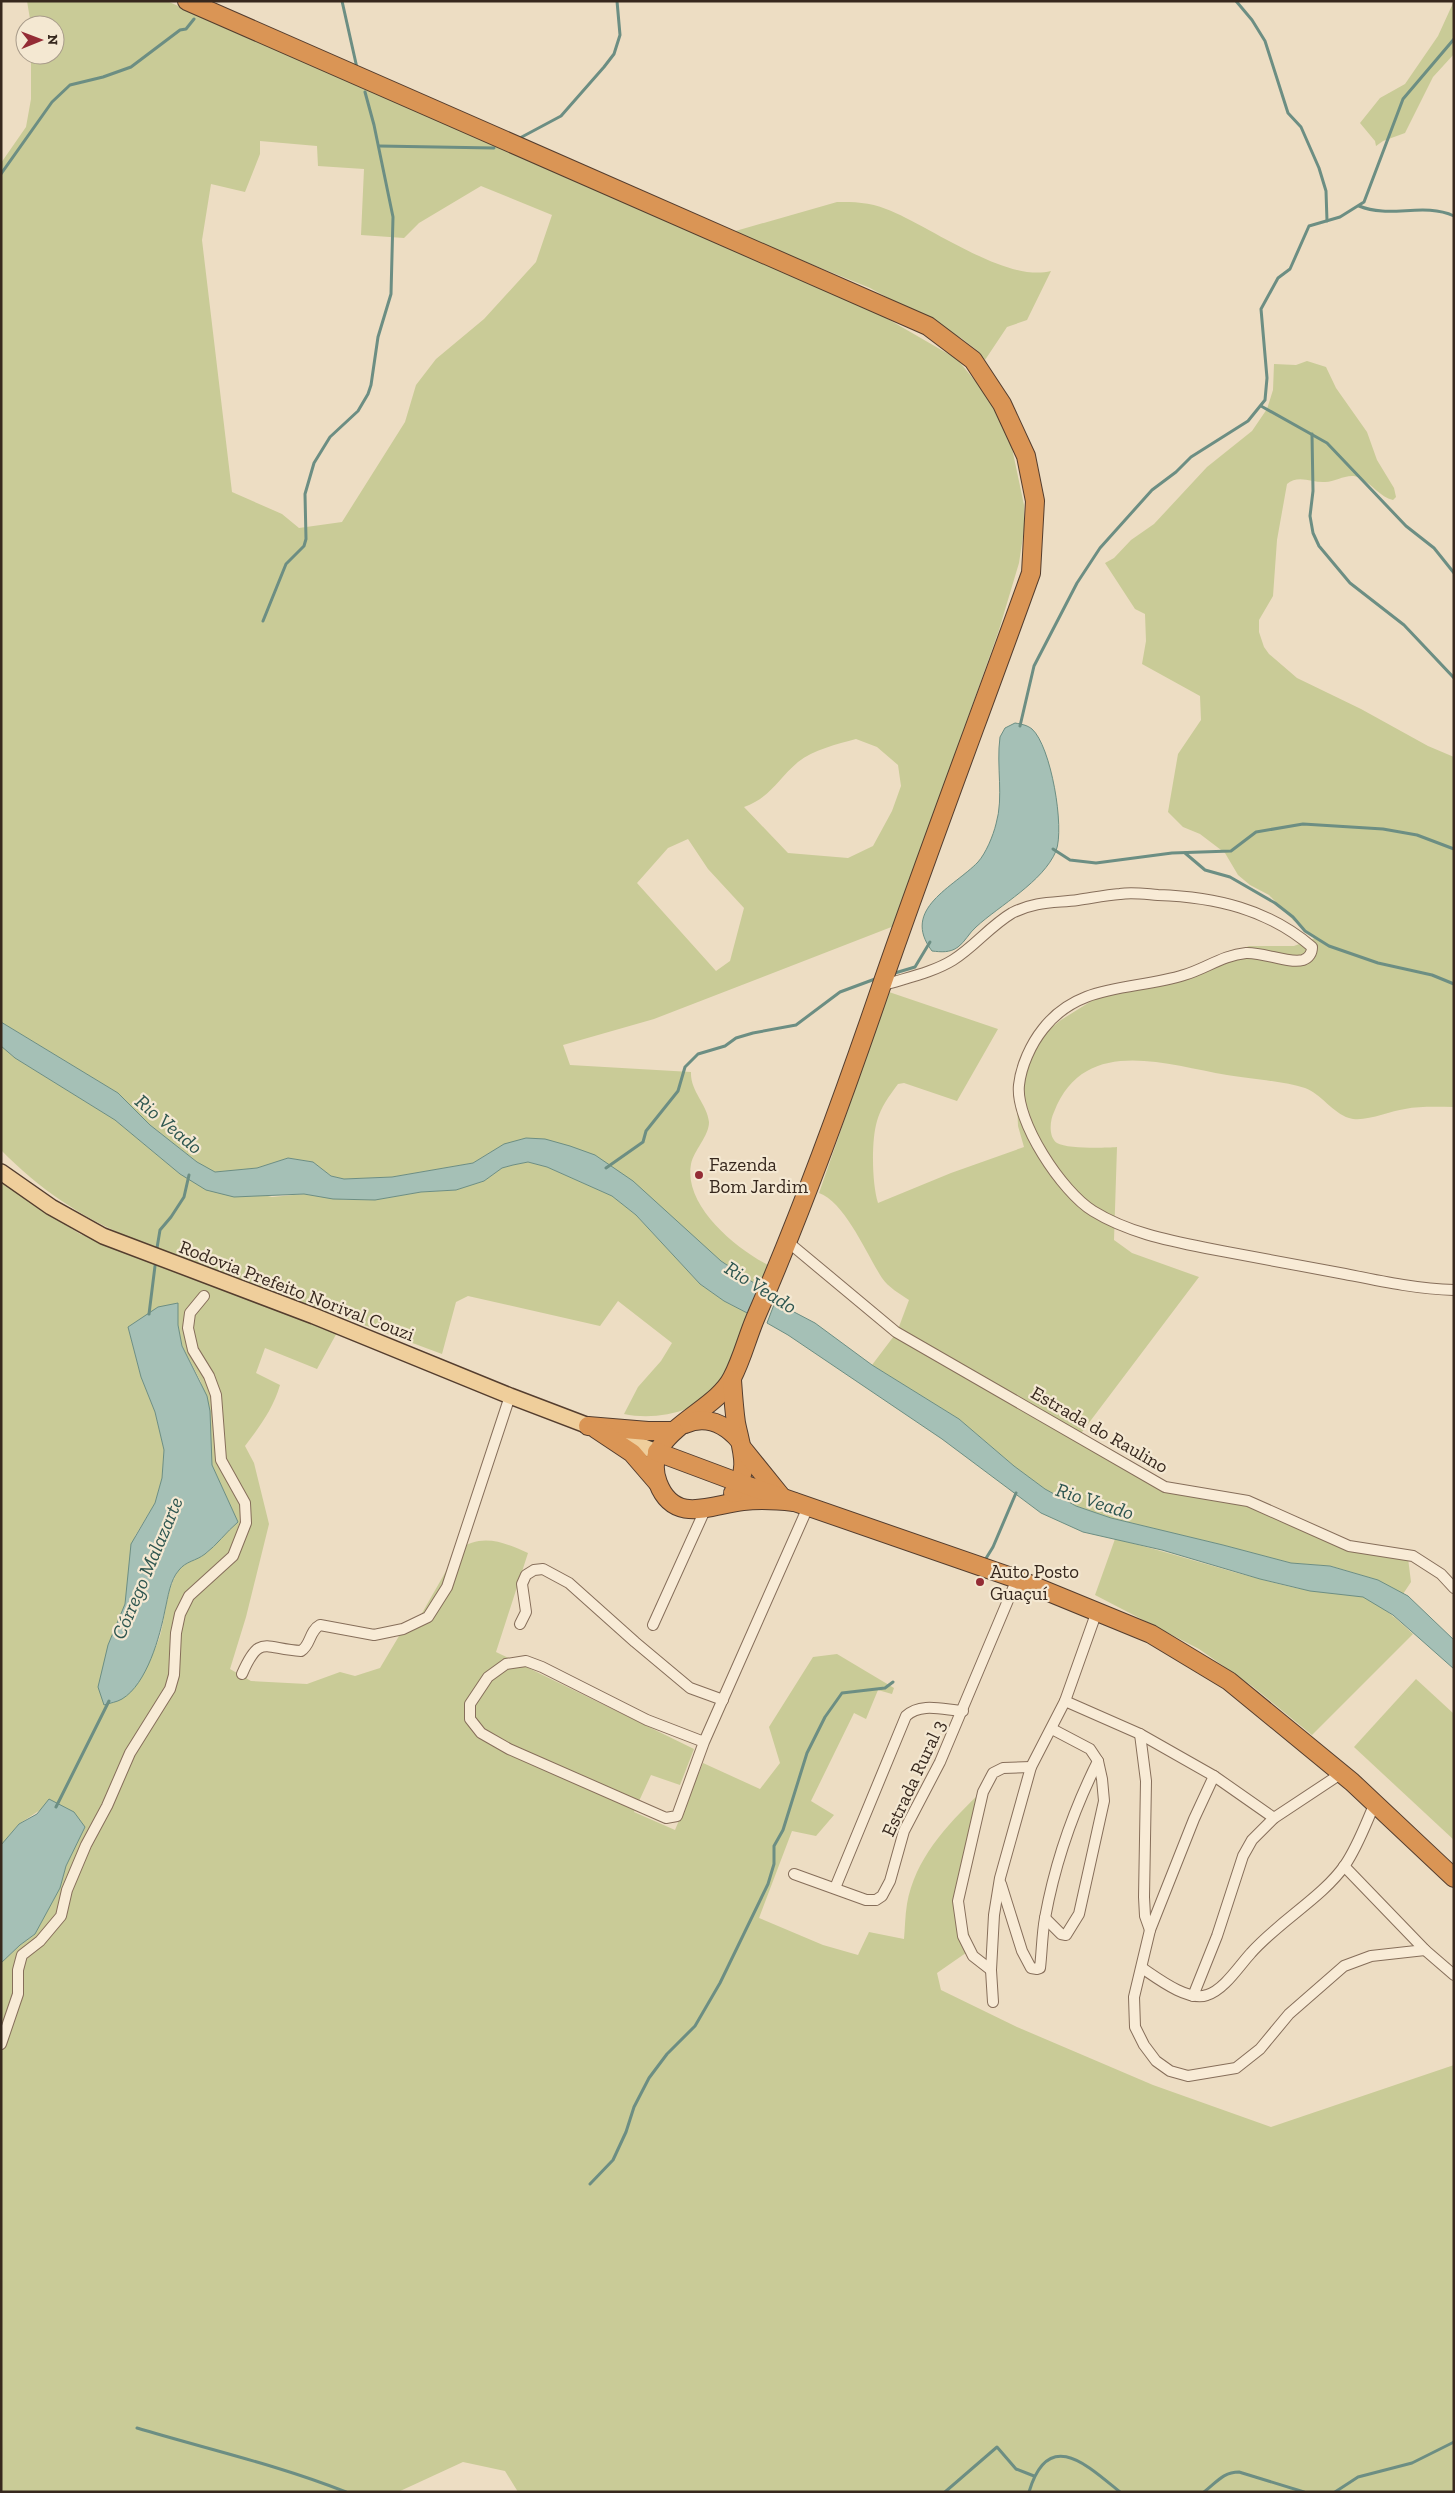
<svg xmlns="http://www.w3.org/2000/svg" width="1455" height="2493" viewBox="0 0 1455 2493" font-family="'Zilla Slab',serif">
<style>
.green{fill:#c9cb97;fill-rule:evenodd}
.water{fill:#a5c0b6;stroke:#6c8e83}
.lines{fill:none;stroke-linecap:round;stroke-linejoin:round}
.stream{stroke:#6c8e83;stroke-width:3}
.street-casing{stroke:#866e5a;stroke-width:12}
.primary-casing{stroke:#543d2e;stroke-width:18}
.highway-casing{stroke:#543d2e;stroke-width:20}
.street{stroke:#f8ebd6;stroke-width:10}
.primary{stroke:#efce9b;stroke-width:15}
.highway{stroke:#da9555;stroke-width:18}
.poi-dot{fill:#942c35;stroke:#f4e8d2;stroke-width:2}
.labels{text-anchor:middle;stroke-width:4.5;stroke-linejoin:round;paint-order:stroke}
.poi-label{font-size:19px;fill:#37281e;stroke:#f4e8d2;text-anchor:start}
.street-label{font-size:19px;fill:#37281e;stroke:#f4e8d2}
.water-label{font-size:20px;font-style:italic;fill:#2e5650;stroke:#f4e8d2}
</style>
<rect width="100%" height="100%" fill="#edddc3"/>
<g class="green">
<path d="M 27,1 L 167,1 L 881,315 L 957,359 L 990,399 L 1002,421 L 1012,448 L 1024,505 L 1024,530 L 1019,563 L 999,630 L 894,926 L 654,1019 L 563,1045 L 570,1065 L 691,1072 C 690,1091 707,1104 709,1122 C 709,1136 694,1150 691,1164 C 683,1207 739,1251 772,1267 L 763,1289 L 721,1261 L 679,1224 L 504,1144 L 473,1163 L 392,1177 L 344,1179 L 331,1176 L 313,1162 L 288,1158 L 257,1168 L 215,1173 L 197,1162 L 150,1125 L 118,1093 L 1,1022 L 1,163 L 26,127 L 31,99 L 31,55 L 55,55 L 55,25 L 31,25 ZM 260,141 L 317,146 L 318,166 L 364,169 L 361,235 L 404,238 L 419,223 L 481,186 L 552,215 L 536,262 L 484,319 L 436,359 L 416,385 L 405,422 L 342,522 L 299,528 L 282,514 L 232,492 L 202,240 L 211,184 L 245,192 L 260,154 ZM 856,739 L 877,747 L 898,765 L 901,786 L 892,811 L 873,846 L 848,858 L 788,853 L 744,807 C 770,798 778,779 798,762 C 813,750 837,744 856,739 ZM 688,839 L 708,869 L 744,908 L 730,961 L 716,971 L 637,883 L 668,848 Z"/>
<polygon points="1454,1 1454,54 1433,77 1405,133 1383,141 1376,146 1375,141 1360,123 1380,98 1405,84 1438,36"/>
<path d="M 837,202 C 853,202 870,202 886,209 C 929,225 1005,283 1051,271 L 1027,320 L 1007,327 L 985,360 L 978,351 L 961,338 L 870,288 L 732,232 Z"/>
<path d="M 1307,361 L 1326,367 L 1336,388 L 1367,432 L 1377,460 L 1394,488 L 1396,497 L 1393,500 C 1380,497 1372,484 1360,478 C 1348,472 1337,482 1325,482 C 1313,483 1298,474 1287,484 L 1277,540 L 1273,596 L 1259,620 L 1259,632 L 1264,647 L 1269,654 L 1297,678 L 1361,709 L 1428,746 L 1454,757 L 1454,1107 C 1438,1107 1420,1106 1405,1109 C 1389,1111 1364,1123 1349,1118 C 1333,1113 1321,1094 1305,1088 C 1283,1081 1250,1079 1227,1075 C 1164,1064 1084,1035 1054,1112 C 1050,1120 1048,1137 1057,1143 C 1067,1149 1105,1148 1117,1147 L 1114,1240 L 1132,1253 L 1199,1277 L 1079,1436 L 1152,1482 L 1257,1508 L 1317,1533 L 1408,1558 L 1411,1582 L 1403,1594 L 1378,1580 L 1331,1566 L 1291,1563 L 1223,1545 L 1111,1518 L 1076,1506 L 1045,1489 L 1014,1466 L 959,1419 L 872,1365 L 897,1332 L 909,1300 C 900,1294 888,1287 882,1278 C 867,1255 845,1202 819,1193 L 889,992 L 998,1029 L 957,1101 L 904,1083 L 898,1084 C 889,1096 881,1107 877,1121 C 871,1141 872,1184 878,1203 L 951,1173 L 1024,1147 L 1018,1126 L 1017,1103 L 1034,1041 L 1061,1020 L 1101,995 L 1208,964 L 1249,946 L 1294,946 L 1315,938 L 1293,920 L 1269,895 L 1250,885 L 1238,875 L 1225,853 L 1200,834 L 1183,827 L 1168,812 L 1178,754 L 1201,720 L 1200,696 L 1142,664 L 1146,641 L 1145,614 L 1135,609 L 1105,563 L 1114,558 L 1131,540 L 1154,524 L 1207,467 L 1252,431 L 1267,409 L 1273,390 L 1274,364 L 1296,365 Z"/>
<path d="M 1,1046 L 15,1058 L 115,1120 L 180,1174 L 272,1197 L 304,1194 L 347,1200 L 375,1200 L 421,1192 L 456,1190 L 484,1181 L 502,1168 L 513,1165 L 528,1162 L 547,1167 L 612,1196 L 636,1215 L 700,1284 L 724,1301 L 753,1316 C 742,1337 734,1362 721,1382 C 702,1412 656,1421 624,1414 L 638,1387 L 661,1361 L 672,1343 L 618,1301 L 600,1326 L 468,1296 L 456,1302 L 442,1354 L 131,1238 C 81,1217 39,1189 1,1150 Z"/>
<path d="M 1,1168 L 45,1212 L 80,1234 L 339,1329 L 317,1369 L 265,1348 L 256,1373 L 280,1385 C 273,1409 260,1426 245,1446 L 254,1463 L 269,1524 L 246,1617 L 230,1669 L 251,1681 L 307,1684 L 340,1672 L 355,1676 L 380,1668 L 405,1626 L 417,1622 L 458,1550 C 481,1533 504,1542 528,1553 L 496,1652 L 694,1749 L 680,1785 L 651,1775 L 634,1812 L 675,1830 L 703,1763 L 760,1789 L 780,1763 L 769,1727 L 813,1657 L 837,1654 L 894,1688 L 892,1694 L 878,1690 L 866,1719 L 854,1713 L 811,1801 L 834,1815 L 816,1836 L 792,1831 L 759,1918 L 823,1945 L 858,1955 L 869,1932 L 904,1939 C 905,1928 905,1916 907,1904 C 915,1859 946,1826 978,1795 L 961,1884 L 964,1916 L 973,1948 L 937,1973 L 941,1990 L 1017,2027 L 1153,2085 L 1271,2127 L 1454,2065 L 1454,2492 L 518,2492 L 505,2471 L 463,2462 L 398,2492 L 1,2492 L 1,1963 L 20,1945 L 35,1934 L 60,1888 L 66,1866 L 85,1827 L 43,1808 L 19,1824 L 1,1845 ZM 177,1303 L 178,1325 L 182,1346 L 201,1382 L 212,1465 L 238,1522 C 227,1531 212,1551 202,1556 C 193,1561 183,1563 177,1573 C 166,1592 166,1614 160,1636 C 154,1653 146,1668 136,1683 L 108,1645 L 125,1604 L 135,1536 L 155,1503 L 162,1478 L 164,1450 L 155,1412 L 141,1377 L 128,1327 Z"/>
<path d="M 1115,1539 C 1176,1554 1235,1574 1296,1588 C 1315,1592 1349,1590 1364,1597 C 1383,1606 1398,1620 1413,1634 L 1312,1735 L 1252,1686 L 1199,1649 L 1095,1595 Z"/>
<polygon points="1416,1679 1454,1714 1454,1840 1354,1747"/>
</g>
<g class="water">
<path d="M 1015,723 C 1021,724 1027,725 1032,729 C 1051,746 1065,828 1056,851 C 1043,882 1000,905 976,927 C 969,933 965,942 958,947 C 950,953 941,952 932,951 C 900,909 954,887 978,862 C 986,853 993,836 996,824 C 1004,797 996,766 1000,737 L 1005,728 Z"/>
<polygon points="1,1022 118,1093 150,1125 197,1162 215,1172 257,1168 288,1158 313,1162 331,1176 344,1179 392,1177 473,1163 504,1144 526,1138 545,1139 570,1146 595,1155 633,1181 721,1261 763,1289 753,1316 724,1301 700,1284 636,1215 612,1196 547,1167 528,1162 513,1165 502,1168 484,1181 456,1190 421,1192 375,1200 333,1199 304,1194 234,1197 206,1190 180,1174 115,1120 15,1058 1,1046"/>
<polygon points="775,1302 815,1323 872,1365 959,1419 1014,1466 1045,1489 1076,1506 1111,1518 1223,1545 1291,1563 1330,1566 1378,1580 1408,1596 1454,1640 1454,1669 1393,1615 1363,1597 1310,1591 1260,1579 1162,1550 1083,1532 1041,1513 942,1439 788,1335 767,1323"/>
<path d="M 178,1303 L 178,1325 L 182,1346 L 207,1396 L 210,1411 L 212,1465 L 238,1522 C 226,1532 217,1545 205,1554 C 196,1561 186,1561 179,1570 C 170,1580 168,1597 165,1610 C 160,1636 147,1684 122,1699 C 117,1702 110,1703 104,1705 L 98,1687 L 108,1645 L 125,1604 L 131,1544 L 155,1503 L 162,1478 L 164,1450 L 155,1412 L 141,1377 L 128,1327 L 158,1307 Z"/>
<polygon points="49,1799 74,1812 85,1827 66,1866 60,1888 35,1934 20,1945 1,1963 1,1845 19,1824 37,1814"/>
</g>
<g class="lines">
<g class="stream">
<polyline points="342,1 357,68"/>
<polyline points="1236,1 1252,20 1265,41 1288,113 1301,127 1319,168 1326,191 1327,221"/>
<polyline points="518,139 561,116 604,67 614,54 620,35 617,1"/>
<polyline points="379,146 494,148"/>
<polyline points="1,174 52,102 70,85 103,77 131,67 180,30 186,29 194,19"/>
<path d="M 1359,206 C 1390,219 1423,202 1454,216"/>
<polyline points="1261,406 1327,443 1406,526 1434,548 1454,573"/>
<polyline points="1312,434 1313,491 1310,516 1313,533 1319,546 1350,583 1404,625 1454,678"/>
<polyline points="263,621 286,564 304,546 306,539 305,494 314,463 330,437 358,411 368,394 371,385 378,337 391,294 393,217 374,125 365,92"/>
<polyline points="1020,726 1034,666 1077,583 1100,548 1152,490 1176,472 1191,457 1248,421 1265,400 1267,378 1261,309 1278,278 1290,269 1309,226 1340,217 1364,202 1403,99 1454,39"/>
<polyline points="1053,849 1070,860 1096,863 1172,853 1231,851 1256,832 1303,824 1383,829 1417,835 1454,849"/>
<polyline points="1185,853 1205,870 1230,877 1275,903 1293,917 1305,931 1329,946 1378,963 1432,975 1454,984"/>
<polyline points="895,973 915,967 930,942"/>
<polyline points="606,1168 643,1142 646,1131 678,1091 685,1067 698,1054 725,1046 736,1038 753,1033 796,1025 840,992 875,979"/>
<polyline points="157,1248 160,1230 171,1217 184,1197 189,1175"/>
<polyline points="149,1314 155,1266"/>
<polyline points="985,1560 993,1547 1016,1493"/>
<polyline points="56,1807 109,1701"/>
<polyline points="590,2184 613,2160 626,2132 634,2107 649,2078 667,2054 695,2026 720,1983 768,1884 774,1864 774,1846 783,1830 807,1753 825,1717 842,1693 885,1688 893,1682"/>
<path d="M 137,2428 C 207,2449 278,2465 346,2492"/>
<polyline points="945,2492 997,2447 1016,2469 1034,2476"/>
<path d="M 1029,2492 C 1048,2427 1087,2465 1120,2492"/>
<path d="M 1204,2492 C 1216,2483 1223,2472 1239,2472 L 1304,2492"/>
<polyline points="1335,2492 1358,2477 1412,2463 1454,2442"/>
</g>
<defs>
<g id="street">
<path d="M 881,986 C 905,978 932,973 953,960 C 974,947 990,926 1012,913 C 1036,901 1054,903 1078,900 C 1092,898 1106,895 1120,894 C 1132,892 1145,894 1158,895 C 1215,897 1268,909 1312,947 C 1312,953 1309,958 1303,960 C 1289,964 1263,952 1246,953 C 1223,955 1205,969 1184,975 C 1134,991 1079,982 1043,1029 C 1031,1044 1021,1066 1019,1085 C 1015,1121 1062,1192 1093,1211 C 1127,1232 1166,1240 1206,1248 C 1252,1257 1298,1265 1345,1274 C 1380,1281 1417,1289 1454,1290"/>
<polyline points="788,1242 896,1332 1165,1487 1248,1501 1349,1546 1413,1556 1441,1574 1454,1588"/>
<polyline points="520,1624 526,1612 522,1584 526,1575 534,1570 543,1569 569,1583 635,1642 690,1688 723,1700"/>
<polyline points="653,1625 705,1510"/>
<path d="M 242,1674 C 260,1633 264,1649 301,1651 C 311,1645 309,1631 320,1625 L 374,1635 L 403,1629 L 428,1617 L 447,1587 L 510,1396"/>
<polyline points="1065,1701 1140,1734 1214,1776 1274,1818"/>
<polyline points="1140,1734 1146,1781 1144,1897 1145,1916 1150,1930"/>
<polyline points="704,1742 647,1720 542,1667 526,1661 506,1664 488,1677 470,1704 470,1719 481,1733 509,1749 666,1818 677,1816 704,1742 808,1507"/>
<polyline points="1214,1776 1194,1819 1150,1930 1134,1997 1135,2027 1144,2045 1156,2061 1170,2071 1188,2076 1236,2068 1260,2049 1289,2014 1344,1966 1371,1956 1425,1950"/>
<polyline points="1344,1866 1425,1950 1454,1975"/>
<polyline points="794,1874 866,1900 876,1900 882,1896 890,1881 904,1831 940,1762 1017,1579"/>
<path d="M 1001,1884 L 1022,1951 L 1031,1968 L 1037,1969 L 1040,1968 C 1042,1951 1042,1934 1045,1918 C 1055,1863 1073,1811 1098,1761"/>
<path d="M 835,1888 L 906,1716 C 921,1702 944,1710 963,1711"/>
<polyline points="1045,1918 1061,1934 1066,1935 1079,1914 1104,1801 1102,1779 1098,1761 1090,1749 1052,1729"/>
<path d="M 1142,1968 C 1157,1978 1188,2002 1207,1995 C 1224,1990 1239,1966 1251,1953 C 1278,1922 1323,1897 1345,1865 C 1358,1846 1366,1823 1375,1803"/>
<polyline points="991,1970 973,1956 963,1936 958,1901 983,1792 993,1773 1003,1768 1031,1767"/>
<polyline points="1193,1996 1217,1936 1243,1856 1252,1840 1274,1818 1342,1773"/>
<polyline points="993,2002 991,1970 994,1915 1000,1878 1031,1767 1065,1701 1097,1611"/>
<polyline points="1,2044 18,1994 18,1970 22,1955 40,1941 61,1916 67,1890 86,1845 107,1806 130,1753 170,1689 174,1675 176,1633 180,1614 189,1596 233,1556 246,1523 245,1503 221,1460 216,1395 209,1376 193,1350 188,1328 190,1313 204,1296"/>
</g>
<polyline id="primary" points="1,1172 51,1207 103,1236 314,1316 510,1396 657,1452"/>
<g id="highway">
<path d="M 187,1 L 928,326 L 973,360 L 1002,404 L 1026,456 L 1035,501 L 1031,573 C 981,712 928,851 880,990 C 842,1101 802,1211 755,1319 C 747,1338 742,1359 732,1378 C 714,1414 638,1433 658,1483 C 674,1525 711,1505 743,1501 C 760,1499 777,1500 794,1502"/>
<path d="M 732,1380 C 733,1394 734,1409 736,1423 C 741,1448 751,1470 733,1493"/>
<path d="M 685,1424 C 706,1415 725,1424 739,1440"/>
<polyline points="588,1426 648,1431 674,1431"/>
<polyline points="596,1429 632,1453 657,1482"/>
<polyline points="743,1449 781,1496"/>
<polyline points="657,1452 740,1483 1017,1579 1151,1634 1229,1681 1352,1782 1454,1878"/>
</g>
</defs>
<use href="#street" class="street-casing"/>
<use href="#primary" class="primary-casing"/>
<use href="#highway" class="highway-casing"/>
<use href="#street" class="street"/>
<use href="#primary" class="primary"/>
<use href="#highway" class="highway"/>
</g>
<g class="poi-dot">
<circle cx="699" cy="1175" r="5"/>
<circle cx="980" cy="1582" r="5"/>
</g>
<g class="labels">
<g class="poi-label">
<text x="709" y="1171">Fazenda<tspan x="709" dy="22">Bom Jardim</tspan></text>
<text x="990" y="1578">Auto Posto<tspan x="990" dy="22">Guaçuí</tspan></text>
</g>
<g class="street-label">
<text transform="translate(297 1290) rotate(21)" y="7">Rodovia Prefeito Norival Couzi</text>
<text transform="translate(1100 1429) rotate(30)" y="7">Estrada do Raulino</text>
<text transform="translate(913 1778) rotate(-65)" y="7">Estrada Rural 3</text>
</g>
<g class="water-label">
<text transform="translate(169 1124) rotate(40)" y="7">Rio Veado</text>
<text transform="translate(761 1287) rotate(32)" y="7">Rio Veado</text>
<text transform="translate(1095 1501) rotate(18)" y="7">Rio Veado</text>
<text transform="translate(147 1568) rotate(-67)" y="7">Córrego Malazarte</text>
</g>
</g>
<rect width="1455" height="2493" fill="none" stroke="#37281e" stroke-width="5"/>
<g transform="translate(40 40) rotate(89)"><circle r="24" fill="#f4e8d2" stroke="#a89b8a"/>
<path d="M0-4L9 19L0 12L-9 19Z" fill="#942c35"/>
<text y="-8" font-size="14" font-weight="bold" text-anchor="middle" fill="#37281e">N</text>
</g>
</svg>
